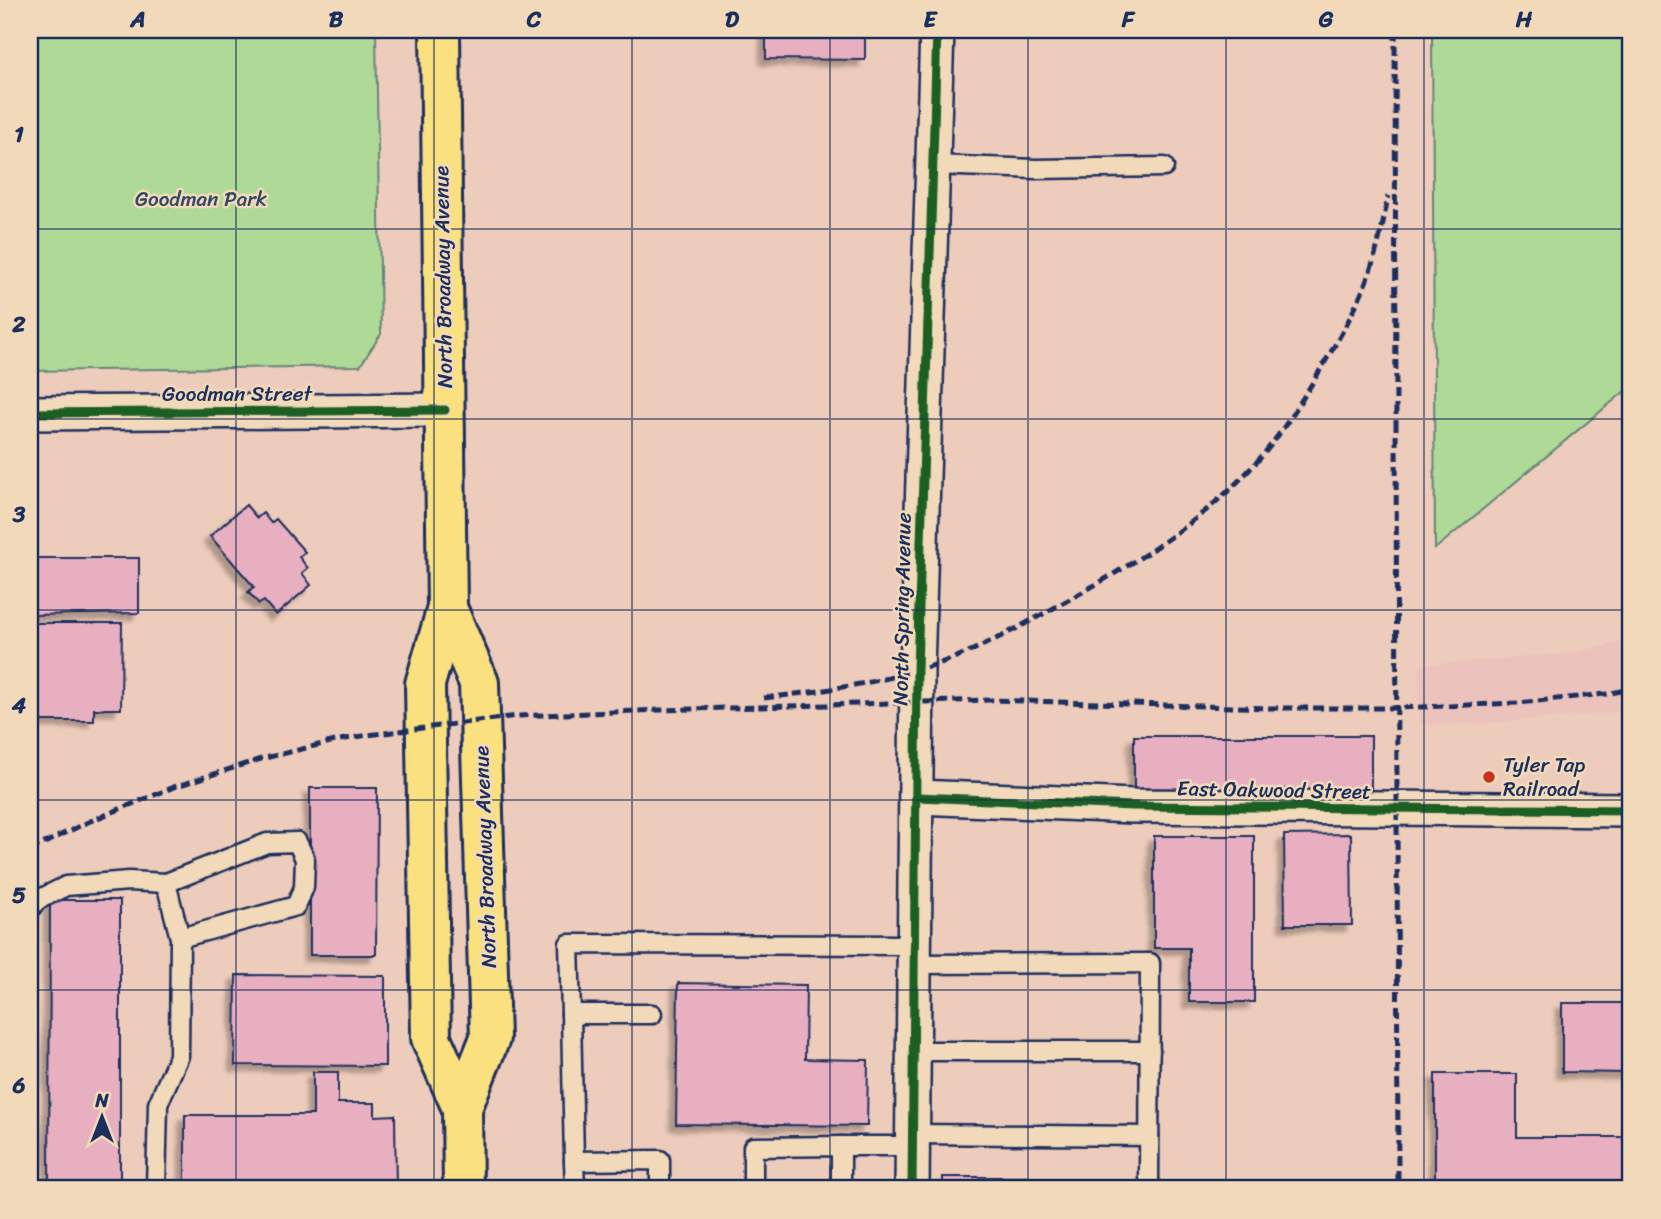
<svg xmlns="http://www.w3.org/2000/svg" width="1661" height="1219" viewBox="0 0 1661 1219" font-family="Sriracha,sans-serif">
<style>
.built{fill:#ecc3bc}
.green{fill:#afd996;stroke:#65847a;stroke-width:2}
.building{fill:#e8afc0;stroke:#1b2f5e;stroke-width:2;filter:url(#shadow)}
.lines{fill:none;stroke-linecap:round;stroke-linejoin:round}
.service-casing{stroke:#1b2f5e;stroke-width:23}
.minor-casing{stroke:#1b2f5e;stroke-width:38}
.primary-casing{stroke:#1b2f5e;stroke-width:44}
.service{stroke:#f1d9b9;stroke-width:18}
.minor{stroke:#f1d9b9;stroke-width:33}
.primary{stroke:#fbe080;stroke-width:38}
.rail{stroke:#1b2f5e;stroke-width:5;stroke-dasharray:10 5;stroke-linecap:butt}
.cycleway-casing{stroke:#f1d9b9;stroke-width:13}
.cycleway{stroke:#1b5e20;stroke-width:9}
.grid{fill:none;stroke:#1b2f5e;stroke-width:2;stroke-opacity:0.55}
.poi-dot{fill:#c8321e;stroke:#f1d9b9;stroke-width:2.5}
.labels{text-anchor:middle;stroke-width:5;stroke-linejoin:round;paint-order:stroke}
.park-label{font-size:21px;fill:#314866;stroke:#f1d9b9}
.street-label{font-size:21px;fill:#1b2f5e;stroke:#f1d9b9}
.poi-label{font-size:21px;fill:#1b2f5e;stroke:#f1d9b9;text-anchor:start}
.neatline{fill:none;stroke:#1b2f5e;stroke-width:2.5}
.grid-label{font-size:23px;text-anchor:middle;font-weight:bold;fill:#1b2f5e}
</style>
<defs>
<filter id="shadow"><feDropShadow dx="-6" dy="6" stdDeviation="2" flood-color="#0004"/></filter>
</defs>
<rect width="100%" height="100%" fill="#ecb"/>
<filter id="ink" filterUnits="userSpaceOnUse"><feTurbulence type="fractalNoise" baseFrequency=".0143" numOctaves="2"/><feDisplacementMap in="SourceGraphic" scale="14" xChannelSelector="R" yChannelSelector="G"/><feConvolveMatrix kernelMatrix="1 2 1 2 8 2 1 2 1" color-interpolation-filters="sRGB"/></filter>
<g filter="url(#ink)">
<polygon class="built" points="1631,639 1631,711 1482,724 1420,725 1419,665 1571,653"/>
<g class="green">
<polygon points="30,30 376,30 381,334 360,366 30,371"/>
<polygon points="1432,30 1631,30 1631,386 1435,549"/>
</g>
<g class="building">
<polygon points="766,30 865,30 865,60 766,59"/>
<polygon points="246,505 257,518 263,513 271,523 276,519 305,552 299,557 308,568 302,573 311,585 276,615 264,601 259,604 248,592 254,587 210,536"/>
<polygon points="30,558 139,558 139,613 30,615"/>
<polygon points="30,623 122,623 121,709 94,709 94,721 30,721"/>
<rect x="1134" y="736" width="237" height="58"/>
<polygon points="310,788 377,788 376,955 310,955"/>
<polygon points="1351,834 1352,925 1285,925 1284,835"/>
<polygon points="1154,836 1254,836 1254,1002 1189,1002 1189,948 1154,948"/>
<polygon points="50,900 120,900 120,1189 49,1189"/>
<polygon points="236,975 385,976 385,1066 235,1065"/>
<polygon points="678,983 806,985 805,1059 868,1060 867,1126 676,1124"/>
<polygon points="1562,1003 1631,1003 1631,1073 1562,1072"/>
<polygon points="313,1072 338,1072 338,1103 375,1103 375,1116 395,1115 396,1189 185,1189 185,1115 313,1115"/>
<polygon points="1435,1074 1517,1074 1517,1137 1630,1137 1630,1189 1435,1189"/>
<rect x="943" y="1177" width="85" height="12"/>
</g>
<g class="lines">
<defs>
<g id="service">
<polyline points="932,165 1036,169 1164,167"/>
<polyline points="30,909 36,901 66,886 129,881 166,883"/>
<polyline points="915,964 1150,963 1149,1189"/>
<polyline points="571,1014 569,944 915,945"/>
<polyline points="914,1051 1150,1051"/>
<polyline points="912,1134 1149,1136"/>
<polyline points="841,1146 912,1146"/>
<polyline points="574,1161 571,1014 652,1014"/>
<polyline points="156,1189 158,1104 179,1056 180,938 166,883 267,843 297,842 305,859 304,887 296,906 180,938"/>
<polyline points="575,1189 574,1161 660,1160 660,1189"/>
<polyline points="753,1189 753,1147 841,1146 841,1189"/>
</g>
<g id="minor">
<polyline points="30,413 445,410"/>
<polyline points="917,797 1133,806 1631,810"/>
<polyline points="912,1189 917,671 937,30"/>
</g>
<g id="primary">
<polyline points="440,30 447,608 425,684 431,1038 462,1108"/>
<polyline points="447,608 479,683 490,1038 462,1108 463,1189"/>
</g>
</defs>
<use href="#service" class="service-casing"/>
<use href="#minor" class="minor-casing"/>
<use href="#primary" class="primary-casing"/>
<use href="#service" class="service"/>
<use href="#minor" class="minor"/>
<use href="#primary" class="primary"/>
<g class="rail">
<polyline points="1395,30 1398,1189"/>
<path d="M 764,698 C 815,692 866,685 915,671 C 966,657 1013,631 1059,605 C 1127,568 1199,525 1252,467 C 1274,444 1291,417 1308,390 C 1325,362 1343,333 1357,303 C 1373,270 1382,232 1388,196"/>
<polyline points="30,850 88,822 174,787 261,759 335,741 368,735 518,716 660,710 990,700 1270,708 1397,708 1517,703 1606,694 1631,689"/>
</g>
<defs>
<g id="cycleway">
<polyline points="30,413 445,410"/>
<polyline points="917,797 1133,806 1631,810"/>
<polyline points="912,1189 917,671 937,30"/>
</g>
</defs>
<use href="#cycleway" class="cycleway-casing"/>
<use href="#cycleway" class="cycleway"/>
</g>
</g>
<path class="grid" d="M 236,30 L 236,1189M 434,30 L 434,1189M 632,30 L 632,1189M 830,30 L 830,1189M 1028,30 L 1028,1189M 1226,30 L 1226,1189M 1424,30 L 1424,1189M 30,229 L 1631,229M 30,419 L 1631,419M 30,610 L 1631,610M 30,800 L 1631,800M 30,990 L 1631,990"/>
<circle class="poi-dot" cx="1489" cy="777" r="7"/>
<g class="labels">
<g class="park-label">
<text x="201" y="206">Goodman Park</text>
</g>
<g class="street-label">
<text transform="translate(443 277) rotate(-91)" y="7">North Broadway Avenue</text>
<text x="237" y="401">Goodman Street</text>
<text transform="translate(902 609) rotate(-89)" y="7">North Spring Avenue</text>
<text transform="translate(1274 790) rotate(1)" y="7">East Oakwood Street</text>
<text transform="translate(485 857) rotate(-92)" y="7">North Broadway Avenue</text>
</g>
<g class="poi-label">
<text x="1503" y="772">Tyler Tap<tspan x="1503" dy="24">Railroad</tspan></text>
</g>
</g>
<rect width="1661" height="1219" fill="none" stroke="#f1d9b9" stroke-width="77"/>
<g transform="translate(102 1117)" stroke="#f1d9b9" stroke-width="5" paint-order="stroke">
<path d="M0-5L12 26L0 18L-12 26Z" fill="#1b2f5e"/>
<text y="-10" font-size="19" font-weight="bold" text-anchor="middle" fill="#1b2f5e">N</text>
</g>
<rect x="38" y="38" width="1584" height="1142" class="neatline"/>
<g class="grid-label">
<text x="138" y="27">A</text>
<text x="336" y="27">B</text>
<text x="534" y="27">C</text>
<text x="732" y="27">D</text>
<text x="930" y="27">E</text>
<text x="1128" y="27">F</text>
<text x="1326" y="27">G</text>
<text x="1524" y="27">H</text>
<text x="19" y="142">1</text>
<text x="19" y="332">2</text>
<text x="19" y="522">3</text>
<text x="19" y="713">4</text>
<text x="19" y="903">5</text>
<text x="19" y="1093">6</text>
</g>
</svg>
